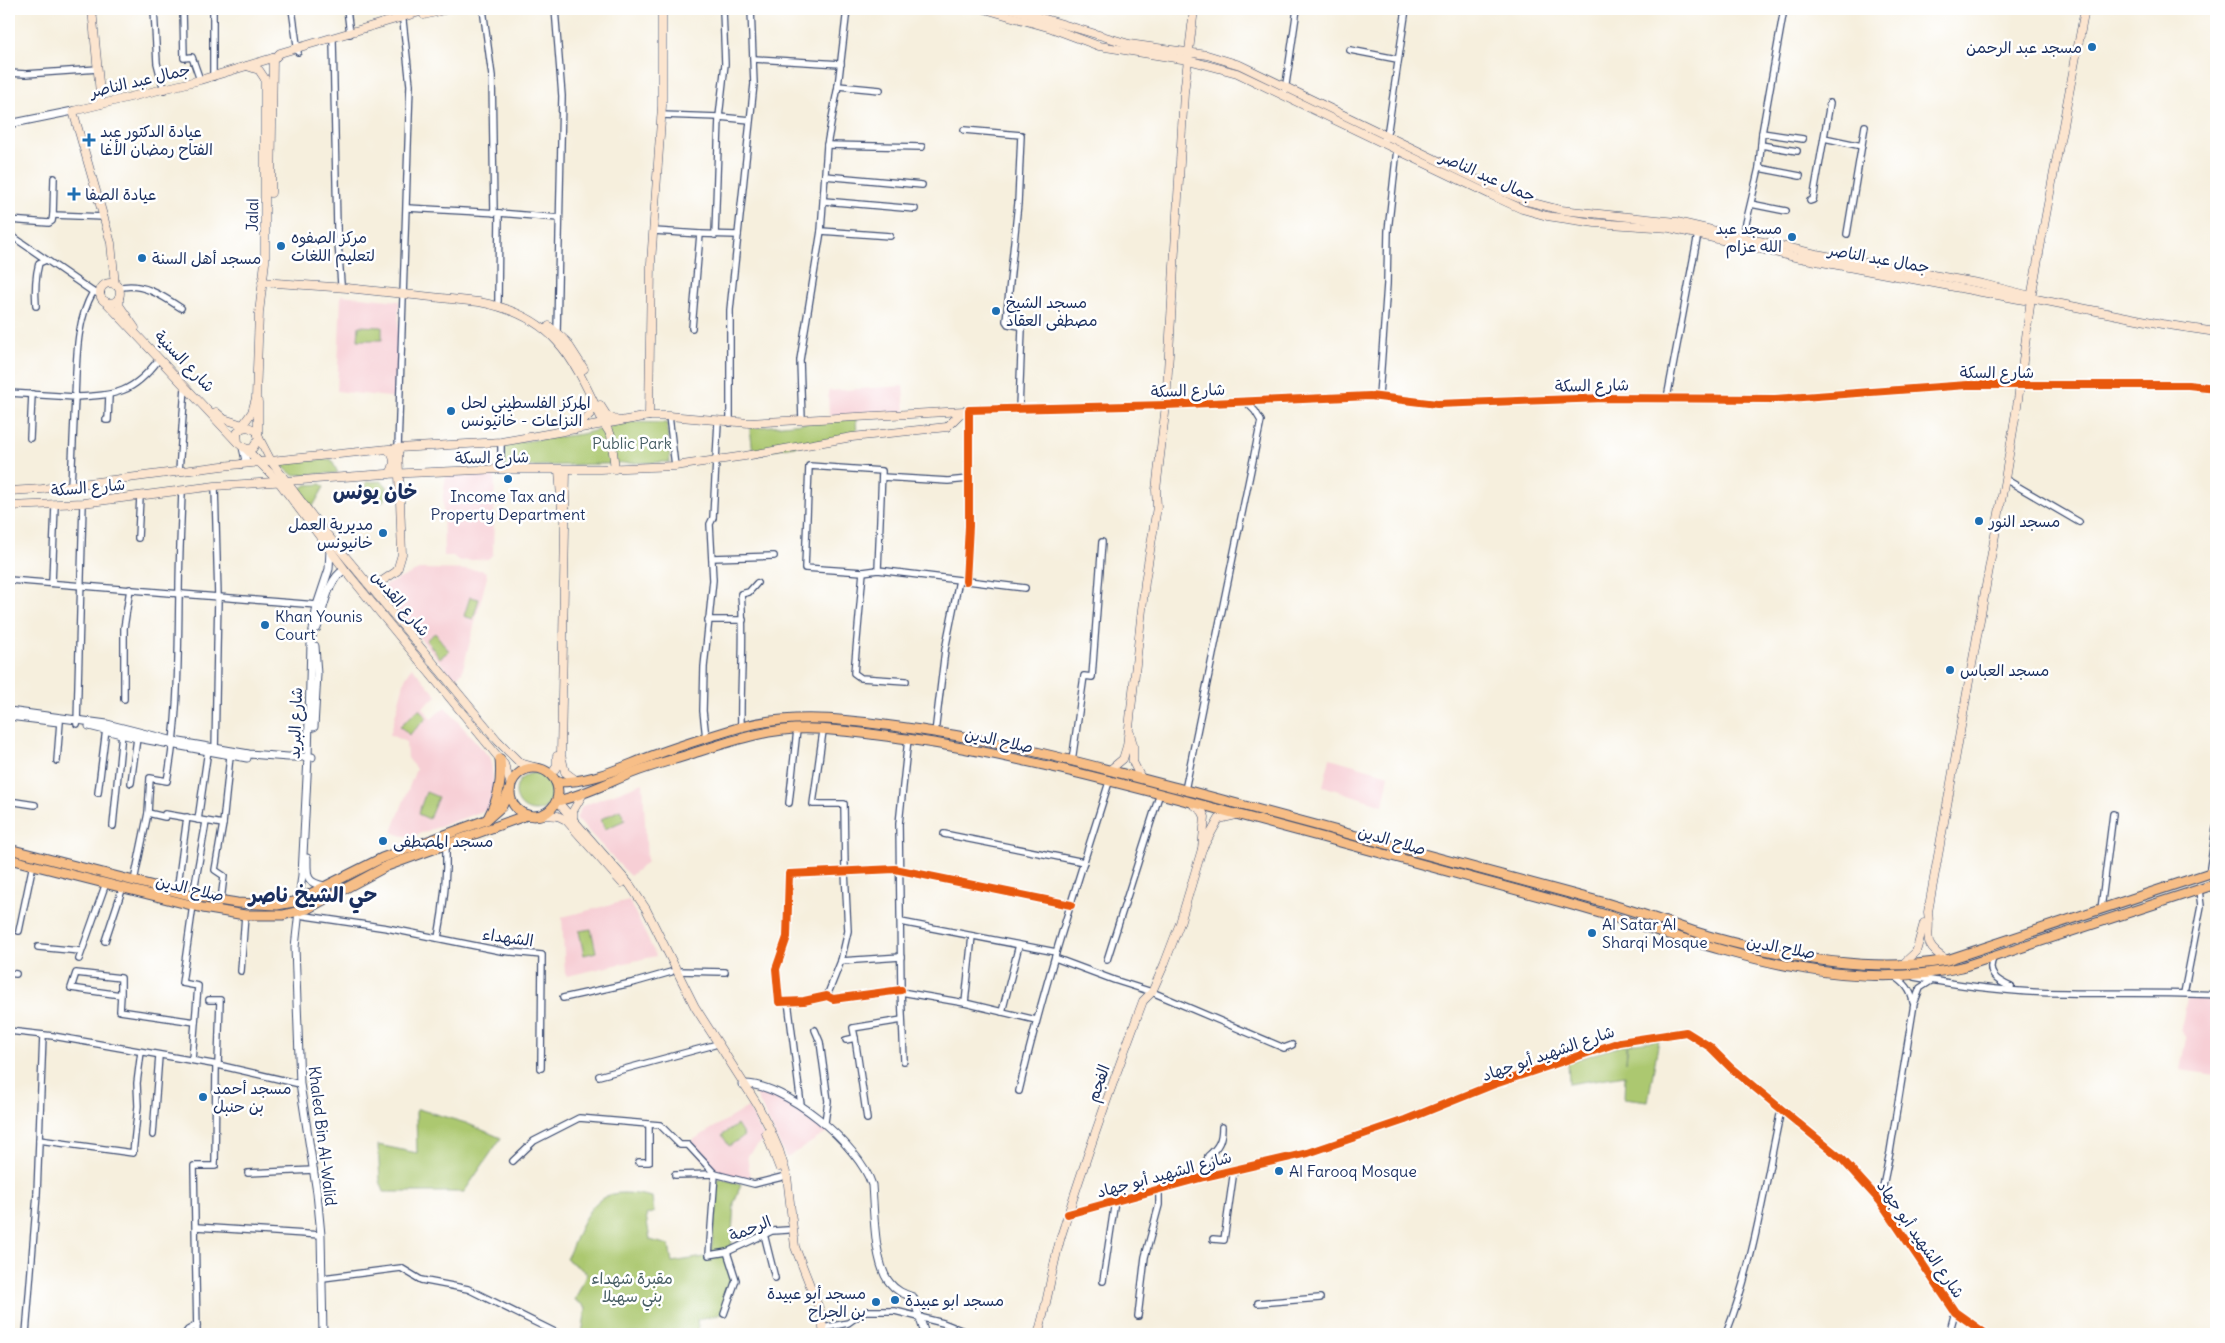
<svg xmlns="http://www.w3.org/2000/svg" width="2225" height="1343" viewBox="0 0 2225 1343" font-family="Delius,'Playpen Sans Arabic',sans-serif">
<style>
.built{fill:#f7cfd5}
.green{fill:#acc86f;stroke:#647c66}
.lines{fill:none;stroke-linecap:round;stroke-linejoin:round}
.minor-casing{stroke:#3c4c71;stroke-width:8}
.tertiary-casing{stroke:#3c4c71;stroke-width:9}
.secondary-casing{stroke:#3c4c71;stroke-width:9}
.trunk-casing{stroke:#3c4c71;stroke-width:11}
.minor{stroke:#fff;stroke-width:5.5}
.tertiary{stroke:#fff;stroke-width:7}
.secondary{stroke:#fce5cf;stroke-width:8}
.trunk{stroke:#f7be87;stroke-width:9}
.cycleway-casing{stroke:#fff;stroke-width:11}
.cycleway{stroke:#e8590c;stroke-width:8}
.poi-dot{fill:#1f6fb2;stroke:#fff;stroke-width:2}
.labels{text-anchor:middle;stroke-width:5;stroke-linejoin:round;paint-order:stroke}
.poi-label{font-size:16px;fill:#1b2f5e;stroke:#fff;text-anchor:start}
.street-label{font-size:16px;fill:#1b2f5e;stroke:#fff}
.park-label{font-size:16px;fill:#465d63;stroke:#fff}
.district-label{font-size:21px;font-weight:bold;fill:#1b2f5e;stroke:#fff}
</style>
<rect width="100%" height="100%" fill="#fff"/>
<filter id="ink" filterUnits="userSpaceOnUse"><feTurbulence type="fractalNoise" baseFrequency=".02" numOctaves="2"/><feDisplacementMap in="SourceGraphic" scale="10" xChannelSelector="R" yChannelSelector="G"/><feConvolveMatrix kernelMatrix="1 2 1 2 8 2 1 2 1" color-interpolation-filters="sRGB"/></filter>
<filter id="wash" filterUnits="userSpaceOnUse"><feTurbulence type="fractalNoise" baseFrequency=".0096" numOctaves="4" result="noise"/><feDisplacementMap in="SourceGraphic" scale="20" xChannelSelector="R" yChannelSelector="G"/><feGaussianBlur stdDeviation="1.12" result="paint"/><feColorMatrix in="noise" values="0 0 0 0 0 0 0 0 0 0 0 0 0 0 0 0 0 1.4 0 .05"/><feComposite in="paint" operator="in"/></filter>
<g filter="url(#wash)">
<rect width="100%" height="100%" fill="#f6efdd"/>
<g class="built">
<polygon points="341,295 399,301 397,398 337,391"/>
<polygon points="903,386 905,412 829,416 828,391"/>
<polygon points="495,471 493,554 488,559 459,561 453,556 444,556 443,496 446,475"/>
<polygon points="421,569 482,570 486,572 487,577 462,672 457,677 452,676 386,598 385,585"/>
<polygon points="412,667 437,696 423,707 431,719 445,707 491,759 494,789 489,809 413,836 403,836 392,832 416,769 407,758 406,742 390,735 405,679"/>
<polygon points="1330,758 1389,775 1383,805 1323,786"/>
<polygon points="643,783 647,862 630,876 576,818 582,806"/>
<polygon points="629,900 656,956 567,976 565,974 562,917"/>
<polygon points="2187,998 2216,1001 2216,1075 2180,1070 2186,1038 2181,1029"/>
<polygon points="758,1089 819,1120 828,1132 786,1158 755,1093"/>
<polygon points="748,1107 765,1139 747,1155 751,1181 714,1172 688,1143"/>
</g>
<g class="green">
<polygon points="359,326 382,327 382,340 358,340"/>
<polygon points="856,418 857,435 753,453 750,428"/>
<polygon points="628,422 667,423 670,462 504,467 503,444 582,434"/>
<polygon points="331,459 338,473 293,475 281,465 283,462"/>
<polygon points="381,481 387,486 387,496 384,501 374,500 372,493 366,493 366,482"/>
<polygon points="321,484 324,487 312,508 300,492 300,489 306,485"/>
<polygon points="470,597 479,599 473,619 464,616"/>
<polygon points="435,633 449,651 440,658 426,640"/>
<polygon points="419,709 427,718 409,735 400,726"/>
<circle cx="535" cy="792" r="19"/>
<polygon points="426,792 438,797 429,819 418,814"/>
<polygon points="620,810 625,820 605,829 601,819"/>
<polygon points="591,929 596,952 584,955 579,931"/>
<polygon points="1659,1040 1648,1101 1624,1098 1625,1075 1569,1084 1568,1062 1627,1044 1626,1062 1628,1044"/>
<polygon points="418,1109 466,1123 501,1138 464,1192 384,1192 380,1181 378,1145 417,1153 416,1112"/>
<polygon points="737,1125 744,1136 729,1146 722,1135"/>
<path d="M 718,1178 L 741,1184 L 734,1203 L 731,1249 L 724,1252 L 735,1283 L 721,1314 L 697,1320 L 699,1334 L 582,1334 L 586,1307 L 575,1300 L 587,1273 L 566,1259 C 581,1232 586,1192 624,1193 C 633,1193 643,1195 652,1197 L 654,1212 L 646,1215 L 650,1240 L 669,1245 L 672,1262 L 711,1256 Z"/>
</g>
</g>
<g filter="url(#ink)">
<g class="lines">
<defs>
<g id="minor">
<polyline points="154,9 157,63 164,90"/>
<polyline points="183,9 184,58 192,57 200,80"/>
<polyline points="213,9 213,77"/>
<polyline points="292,9 298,52"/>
<polyline points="347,9 350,34"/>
<polyline points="483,9 492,76 494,213"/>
<polyline points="555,9 562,96 557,332"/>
<polyline points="333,40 337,228 341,284"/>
<polyline points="1350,50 1397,59"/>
<polyline points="754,59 841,64"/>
<polyline points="9,73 26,74 98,69"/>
<polyline points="838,86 880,90"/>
<polyline points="1285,91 1297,9"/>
<polyline points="661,115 719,117 725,64 723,9"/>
<polyline points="964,130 1021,135 1018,203 1006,321 1008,324 1020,326 1022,328 1019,409"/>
<polyline points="1762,133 1803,139"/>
<polyline points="1824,138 1862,146"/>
<polyline points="1383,143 1388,129 1406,9"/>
<polyline points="827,145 922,147"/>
<polyline points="1761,145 1797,151"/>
<polyline points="1759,168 1800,176"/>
<polyline points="825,176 922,185"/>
<polyline points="54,178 53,215 104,217"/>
<polyline points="824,201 915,209"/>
<polyline points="1810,201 1813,200 1830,103"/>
<polyline points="1751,204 1786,211"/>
<polyline points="407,208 499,213 559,218"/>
<polyline points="9,220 49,223 52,221 53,215"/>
<polyline points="654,231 700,234 692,328"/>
<polyline points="821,231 890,236"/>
<polyline points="9,234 93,292 101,294"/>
<polyline points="700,234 738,235"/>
<polyline points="1847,234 1865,126"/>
<polyline points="715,235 719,117 750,120"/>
<polyline points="1742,240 1759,168 1762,133 1784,9"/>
<path d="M 118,288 C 141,281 163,296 181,308"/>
<path d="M 93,292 C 75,324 77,361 75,397 C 116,395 133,394 159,359"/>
<polyline points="498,301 499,213"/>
<path d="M 36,306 C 35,292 35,278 39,263 L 46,260"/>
<polyline points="9,393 75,397 71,486"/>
<polyline points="1379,396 1387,284 1388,231 1397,149"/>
<polyline points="1667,398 1698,234"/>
<polyline points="669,416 675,466"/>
<polyline points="106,420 108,420 109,395"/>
<polyline points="802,420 800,360 821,231 827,145 838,86 847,9"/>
<polyline points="730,423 730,310 754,84 751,9"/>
<polyline points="30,438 32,394"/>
<polyline points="501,442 501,469"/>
<polyline points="398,448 410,85 403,21"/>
<polyline points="179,471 185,387"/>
<polyline points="882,477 948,481 968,479"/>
<polyline points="2005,479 2079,522"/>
<polyline points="138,538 140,496"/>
<polyline points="712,558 774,556"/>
<polyline points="878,570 882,471 809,466 805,568 863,572 878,570 1025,588"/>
<polyline points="863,572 854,673 861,678 906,681"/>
<polyline points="9,580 317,605"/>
<polyline points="966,581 969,526 969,410 1166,405 1370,396 1437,404 1605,398 1775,399 1967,385 2188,385 2216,388"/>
<polyline points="52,583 55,505"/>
<polyline points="708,620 743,620"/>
<polyline points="124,699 124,628 130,589"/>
<polyline points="77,724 83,503"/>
<path d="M 741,727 C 740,682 745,638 741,594 L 749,592 L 757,583"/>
<polyline points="823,731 813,804 844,804 845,871 848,931 841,961 827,996"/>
<polyline points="935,733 945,650 959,580"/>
<polyline points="706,738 703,711 704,667 713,580 710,524 713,518 718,422"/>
<polyline points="215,752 218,597 215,486"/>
<polyline points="57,761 60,722"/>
<polyline points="1072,761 1084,676 1092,677 1102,542"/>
<polyline points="131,783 137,738"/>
<polyline points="1185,790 1261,421 1255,411 1246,402"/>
<polyline points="98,793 106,729"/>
<polyline points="9,801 35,805"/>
<polyline points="789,803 797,730"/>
<polyline points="148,813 165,817 165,814 223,824"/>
<polyline points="198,820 208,750"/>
<polyline points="113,826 122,733"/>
<polyline points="944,834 1084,862"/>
<polyline points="2209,874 2216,828"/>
<path d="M 134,881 L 148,813 L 150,778 L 167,781 C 179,719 178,657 179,594 C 179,560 181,525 182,491"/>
<polyline points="177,892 187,817"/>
<polyline points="193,896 206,822"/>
<polyline points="221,900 224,876 215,870 223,824 230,756"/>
<polyline points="2101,909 2113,814"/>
<polyline points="299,915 387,928 501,951 542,955 541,1068"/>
<polyline points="901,922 1056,952"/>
<polyline points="19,931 33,864"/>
<path d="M 438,938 C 444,907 447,877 446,845"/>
<polyline points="105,941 123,887"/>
<polyline points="38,947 80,951"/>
<path d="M 1994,957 C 1985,973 1997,981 2011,987"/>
<polyline points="1055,958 1114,980 1152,992 1284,1048 1292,1045"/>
<polyline points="79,959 106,883"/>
<polyline points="1107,960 1160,793"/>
<polyline points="841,961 901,957"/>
<polyline points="241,971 245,915"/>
<polyline points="676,971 725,972"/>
<polyline points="9,973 16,974"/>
<path d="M 1894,976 C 1905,983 1911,990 1913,1002"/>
<path d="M 1914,977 C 1962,986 2019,993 2067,993 C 2117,994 2166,992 2216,995"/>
<polyline points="901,990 833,999 827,996 804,1001 779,1002 776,969 787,937 789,874 895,869 1071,905"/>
<polyline points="901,992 965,1003 1036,1020"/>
<polyline points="2184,993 2201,906 2199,890"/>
<polyline points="121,995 121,978 76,973 71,988 121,995 120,1011 195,1022"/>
<polyline points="563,998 636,982 671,972"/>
<polyline points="209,1000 220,1000 218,1065 300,1084"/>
<polyline points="788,1001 801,1105"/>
<polyline points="965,1003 972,936"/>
<polyline points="1002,1012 1019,945"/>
<polyline points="815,1030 820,1042 828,1101 825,1122"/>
<polyline points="9,1031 53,1036 218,1065"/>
<polyline points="855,1038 853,1028 902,1020"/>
<polyline points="846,1040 855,1038 867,1119"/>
<polyline points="192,1060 198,986 182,983 193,905"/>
<polyline points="904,1061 901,990 899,824 908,739"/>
<polyline points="599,1076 714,1045"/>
<path d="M 1019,1091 C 1044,985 1077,883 1110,779"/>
<polyline points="153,1135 159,1056"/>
<polyline points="39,1140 133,1153 138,1106 137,1083 141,1052"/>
<polyline points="513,1161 534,1141 579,1118 660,1125 680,1145 688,1145 715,1174 754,1184 782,1177"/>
<polyline points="639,1162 649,1162 649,1125"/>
<polyline points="248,1173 314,1170"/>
<polyline points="675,1175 715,1174 709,1255 727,1252"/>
<path d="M 1204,1177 L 1208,1156 C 1219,1147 1222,1140 1222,1127"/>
<polyline points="1880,1201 1890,1152 1914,1004 1920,988 1931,981"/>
<polyline points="1068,1214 1204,1177 1308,1153 1405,1120 1492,1085 1620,1042 1686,1032 1710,1047 1731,1068 1842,1159 1880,1201 1955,1312 1986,1334"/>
<polyline points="196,1227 321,1235"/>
<polyline points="764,1234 775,1278"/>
<polyline points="1213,1239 1224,1240 1234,1170"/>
<polyline points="323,1278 401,1268 421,1280 468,1289 559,1334"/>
<polyline points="1103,1281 1115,1201"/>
<polyline points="1258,1303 1320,1298"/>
<polyline points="724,1314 736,1280 727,1252 772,1231 788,1230"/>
<polyline points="1138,1316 1145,1257 1159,1205 1159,1189"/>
<polyline points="823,1328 848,1323 865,1311 895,1311 943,1323 971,1334"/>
<polyline points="26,1334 37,1194 43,1035"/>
<polyline points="185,1334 188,1330 197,1325"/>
<polyline points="197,1334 194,1166 215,1166 216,1066"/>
<path d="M 1726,1334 C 1754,1263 1765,1184 1781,1110"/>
<polyline points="1949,1334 1955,1312"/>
</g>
<g id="tertiary">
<polyline points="9,124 73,111"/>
<polyline points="241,464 246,461 243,448"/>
<path d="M 317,628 C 323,611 328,577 345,570"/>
<polyline points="9,711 107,724 174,741 249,754 288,757 312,757"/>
<polyline points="9,716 58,722"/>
<polyline points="89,726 137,738 247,758"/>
<polyline points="314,727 317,674 315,646"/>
<path d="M 307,858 C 307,875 305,883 325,886"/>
<polyline points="299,900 302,875 308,757 311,643 317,605 329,569 330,550"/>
<polyline points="299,911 295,947 300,1084 317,1193 321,1235 323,1334"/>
<path d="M 742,1084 C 786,1082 859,1145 872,1185 C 874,1211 874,1265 890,1283 C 896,1291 904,1294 913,1297 L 925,1334"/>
</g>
<g id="secondary">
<polyline points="92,9 101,104"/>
<polyline points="985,9 1051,28 1099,46 1188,60 1237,73 1491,195 1522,209 1547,216 1595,223 1670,228 1795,257 2024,300 2031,298"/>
<polyline points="1012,9 1129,44 1207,55 1240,65 1499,190 1526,201 1561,210 1677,222 1816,254 1983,284 2027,295 2031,298 2162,324 2216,332"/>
<polyline points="424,15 448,9"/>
<polyline points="271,193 273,58"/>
<path d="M 262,282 L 347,288 L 479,302 C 557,316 574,360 604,424 L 611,435 L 615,469"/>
<circle cx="110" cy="293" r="10"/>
<polyline points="115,285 111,243 73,111 200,80 276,57 280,53 430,9"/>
<polyline points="119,297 119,305 135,328"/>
<polyline points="105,301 237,442"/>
<polyline points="549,326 566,341 584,369"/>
<polyline points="258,402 258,435"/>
<polyline points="600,405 607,416 618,421"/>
<polyline points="216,412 224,419 246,426"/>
<polyline points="649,416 651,263 662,106 662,9"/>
<polyline points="240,429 252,412 256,398 259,313 265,262 265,79 259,70 247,66"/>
<polyline points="575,429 590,414 591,400"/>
<polyline points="259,438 271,461 316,521 498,741 520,763 538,768"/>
<polyline points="246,449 253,448 259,438 257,431 248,427 242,428 237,433 238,443 246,449 279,482 345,570 504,764 511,785"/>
<path d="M 388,450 C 396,456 395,467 389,474"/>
<polyline points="559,470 562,512"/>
<polyline points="566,470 561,755 565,772 577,781"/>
<polyline points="9,491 42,489 222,466 398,448 501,442 649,416 669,416 749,423 964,411"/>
<polyline points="9,506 83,503 215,486 386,474 501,469 600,469 675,466 745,456 852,437 947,427 960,414 969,410"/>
<polyline points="379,596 379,583 397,571 402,554 398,448"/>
<polyline points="1130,733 1133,745 1133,762 1141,778"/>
<polyline points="1111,769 1123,759 1127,746 1145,582 1157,507 1156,490 1166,405 1184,93 1194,9"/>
<polyline points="551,775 557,766 557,756"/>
<polyline points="557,801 630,885 646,909 695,1007 757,1104 769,1127 779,1150 787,1176 795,1247 820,1311 824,1334"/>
<polyline points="544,815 558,816 566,820 622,883"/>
<polyline points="573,820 573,811 584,792"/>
<polyline points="1202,849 1219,819 1236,815"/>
<path d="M 1947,960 C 1919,943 1932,937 1928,912 L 2005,479 L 2018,400 L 2031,298 L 2047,209 L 2085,9"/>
<polyline points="1903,964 1916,952 1924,923"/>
<polyline points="766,1133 779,1167"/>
<path d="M 1038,1334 C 1049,1299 1052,1262 1064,1227 C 1088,1151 1115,1076 1143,1001 L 1152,992 L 1164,965 L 1180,923 L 1202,849 L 1205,817 L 1202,811 L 1193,804"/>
</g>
<g id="trunk">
<circle cx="534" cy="792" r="24"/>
<path d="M 556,782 C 594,782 617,769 652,756 C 681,745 711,736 741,727 C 802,710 872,723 934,732 C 1021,745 1107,770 1193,792 C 1329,828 1466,866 1602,902 C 1640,912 1675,926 1712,937 C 1784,957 1872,974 1947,960 L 2216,871"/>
<path d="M 557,801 C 582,796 607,783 632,773 C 652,765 673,760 694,753 C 734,740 772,727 814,729 C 846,730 877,735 908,739 C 1010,754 1108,780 1206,806 C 1328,839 1450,871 1572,905 C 1697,940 1831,998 1962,967 L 2216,884"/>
<path d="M 489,816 C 499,797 502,781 500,759"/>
<polyline points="9,849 193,896 237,903 277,905 294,902 382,858 486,820 502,806 510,789"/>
<polyline points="9,859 203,908 245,915 283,915 307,909 387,866 527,815"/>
</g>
</defs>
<use href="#minor" class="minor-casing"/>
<use href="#tertiary" class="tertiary-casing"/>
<use href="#secondary" class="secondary-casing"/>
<use href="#trunk" class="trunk-casing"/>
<use href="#minor" class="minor"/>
<use href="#tertiary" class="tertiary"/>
<use href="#secondary" class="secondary"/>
<use href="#trunk" class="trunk"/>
<defs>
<g id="cycleway">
<polyline points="966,581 969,526 969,410 1166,405 1370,396 1437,404 1605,398 1775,399 1967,385 2188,385 2216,388"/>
<polyline points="901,990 833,999 827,996 804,1001 779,1002 776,969 787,937 789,874 895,869 1071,905"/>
<polyline points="1068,1214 1204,1177 1308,1153 1405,1120 1492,1085 1620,1042 1686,1032 1710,1047 1731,1068 1842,1159 1880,1201 1955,1312 1986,1334"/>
</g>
</defs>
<use href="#cycleway" class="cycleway-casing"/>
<use href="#cycleway" class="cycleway"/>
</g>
</g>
<g class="poi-dot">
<circle cx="2092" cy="47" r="5"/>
<path d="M86.5 132.5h5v5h5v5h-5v5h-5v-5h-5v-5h5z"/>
<path d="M71.5 186.5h5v5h5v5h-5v5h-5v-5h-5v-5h5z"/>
<circle cx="1792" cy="237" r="5"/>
<circle cx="281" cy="246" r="5"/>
<circle cx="142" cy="258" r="5"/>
<circle cx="996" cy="311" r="5"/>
<circle cx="451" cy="411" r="5"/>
<circle cx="508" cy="479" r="5"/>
<circle cx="1979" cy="521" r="5"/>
<circle cx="383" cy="533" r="5"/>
<circle cx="265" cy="625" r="5"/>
<circle cx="1950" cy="670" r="5"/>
<circle cx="383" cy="841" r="5"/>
<circle cx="1592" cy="933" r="5"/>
<circle cx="203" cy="1097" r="5"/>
<circle cx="1279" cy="1171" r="5"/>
<circle cx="895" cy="1300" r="5"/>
<circle cx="876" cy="1302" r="5"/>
</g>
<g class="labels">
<g class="poi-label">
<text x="2082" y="53" text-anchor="end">مسجد عبد الرحمن</text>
<text x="100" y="137">عيادة الدكتور عبد<tspan x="100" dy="18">الفتاح رمضان الأغا</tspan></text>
<text x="85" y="200">عيادة الصفا</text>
<text x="1782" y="234" text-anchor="end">مسجد عبد<tspan x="1782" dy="18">الله عزام</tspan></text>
<text x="291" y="243">مركز الصفوه<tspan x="291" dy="18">لتعليم اللغات</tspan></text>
<text x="152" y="264">مسجد أهل السنة</text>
<text x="1006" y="308">مسجد الشيخ<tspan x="1006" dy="18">مصطفى العقاد</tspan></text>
<text x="461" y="408">المركز الفلسطيني لحل<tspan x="461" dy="18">النزاعات - خانيونس</tspan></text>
<text x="508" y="502" text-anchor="middle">Income Tax and<tspan x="508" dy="18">Property Department</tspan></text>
<text x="1989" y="527">مسجد النور</text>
<text x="373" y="530" text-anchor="end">مديرية العمل<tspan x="373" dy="18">خانيونس</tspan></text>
<text x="275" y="622">Khan Younis<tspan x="275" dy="18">Court</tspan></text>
<text x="1960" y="676">مسجد العباس</text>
<text x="393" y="847">مسجد المصطفى</text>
<text x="1602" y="930">Al Satar Al<tspan x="1602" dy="18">Sharqi Mosque</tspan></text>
<text x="213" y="1094">مسجد أحمد<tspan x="213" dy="18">بن حنبل</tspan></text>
<text x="1289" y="1177">Al Farooq Mosque</text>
<text x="866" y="1299" text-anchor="end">مسجد أبو عبيدة<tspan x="866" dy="18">بن الجراح</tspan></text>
<text x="905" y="1306">مسجد ابو عبيدة</text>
</g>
<g class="street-label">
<text transform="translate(140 80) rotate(-13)" y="6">جمال عبد الناصر</text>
<text transform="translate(1488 176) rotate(24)" y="6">جمال عبد الناصر</text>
<text transform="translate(252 215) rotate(-89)" y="6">Jalal</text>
<text transform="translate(1879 258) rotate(10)" y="6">جمال عبد الناصر</text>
<text transform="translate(185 361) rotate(46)" y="6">شارع السنية</text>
<text x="1997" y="378">شارع السكة</text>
<text transform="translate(1592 385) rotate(-1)" y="6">شارع السكة</text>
<text transform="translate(1188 390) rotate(-2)" y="6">شارع السكة</text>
<text transform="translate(492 457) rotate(-1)" y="6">شارع السكة</text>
<text transform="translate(88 487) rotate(-5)" y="6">شارع السكة</text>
<text transform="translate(401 603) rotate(50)" y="6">شارع القدس</text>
<text transform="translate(295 723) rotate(-88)" y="6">شارع البريد</text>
<text transform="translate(999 740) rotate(12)" y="6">صلاح الدين</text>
<text transform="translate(1392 840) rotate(16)" y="6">صلاح الدين</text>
<text transform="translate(190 888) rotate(13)" y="6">صلاح الدين</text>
<text transform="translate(508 937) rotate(8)" y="6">الشهداء</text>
<text transform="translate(1781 947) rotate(10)" y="6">صلاح الدين</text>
<text transform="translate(1548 1053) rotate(-19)" y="6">شارع الشهيد أبو جهاد</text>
<text transform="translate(1098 1083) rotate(-70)" y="6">الفجم</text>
<text transform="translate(323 1136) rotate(83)" y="6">Khaled Bin Al-Walid</text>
<text transform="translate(1164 1174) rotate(-15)" y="6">شارع الشهيد أبو جهاد</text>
<text transform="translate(750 1228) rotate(-22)" y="6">الرحمة</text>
<text transform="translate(1921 1239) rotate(55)" y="6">شارع الشهيد أبو جهاد</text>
</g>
<g class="park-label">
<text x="632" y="449">Public Park</text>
<text x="632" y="1284">مقبرة شهداء<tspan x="632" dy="18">بني سهيلا</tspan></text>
</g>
<g class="district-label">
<text x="375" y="499">خان يونس</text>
<text x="313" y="902">حي الشيخ ناصر</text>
</g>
</g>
<rect width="2225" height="1343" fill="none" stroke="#fff" stroke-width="30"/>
</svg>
